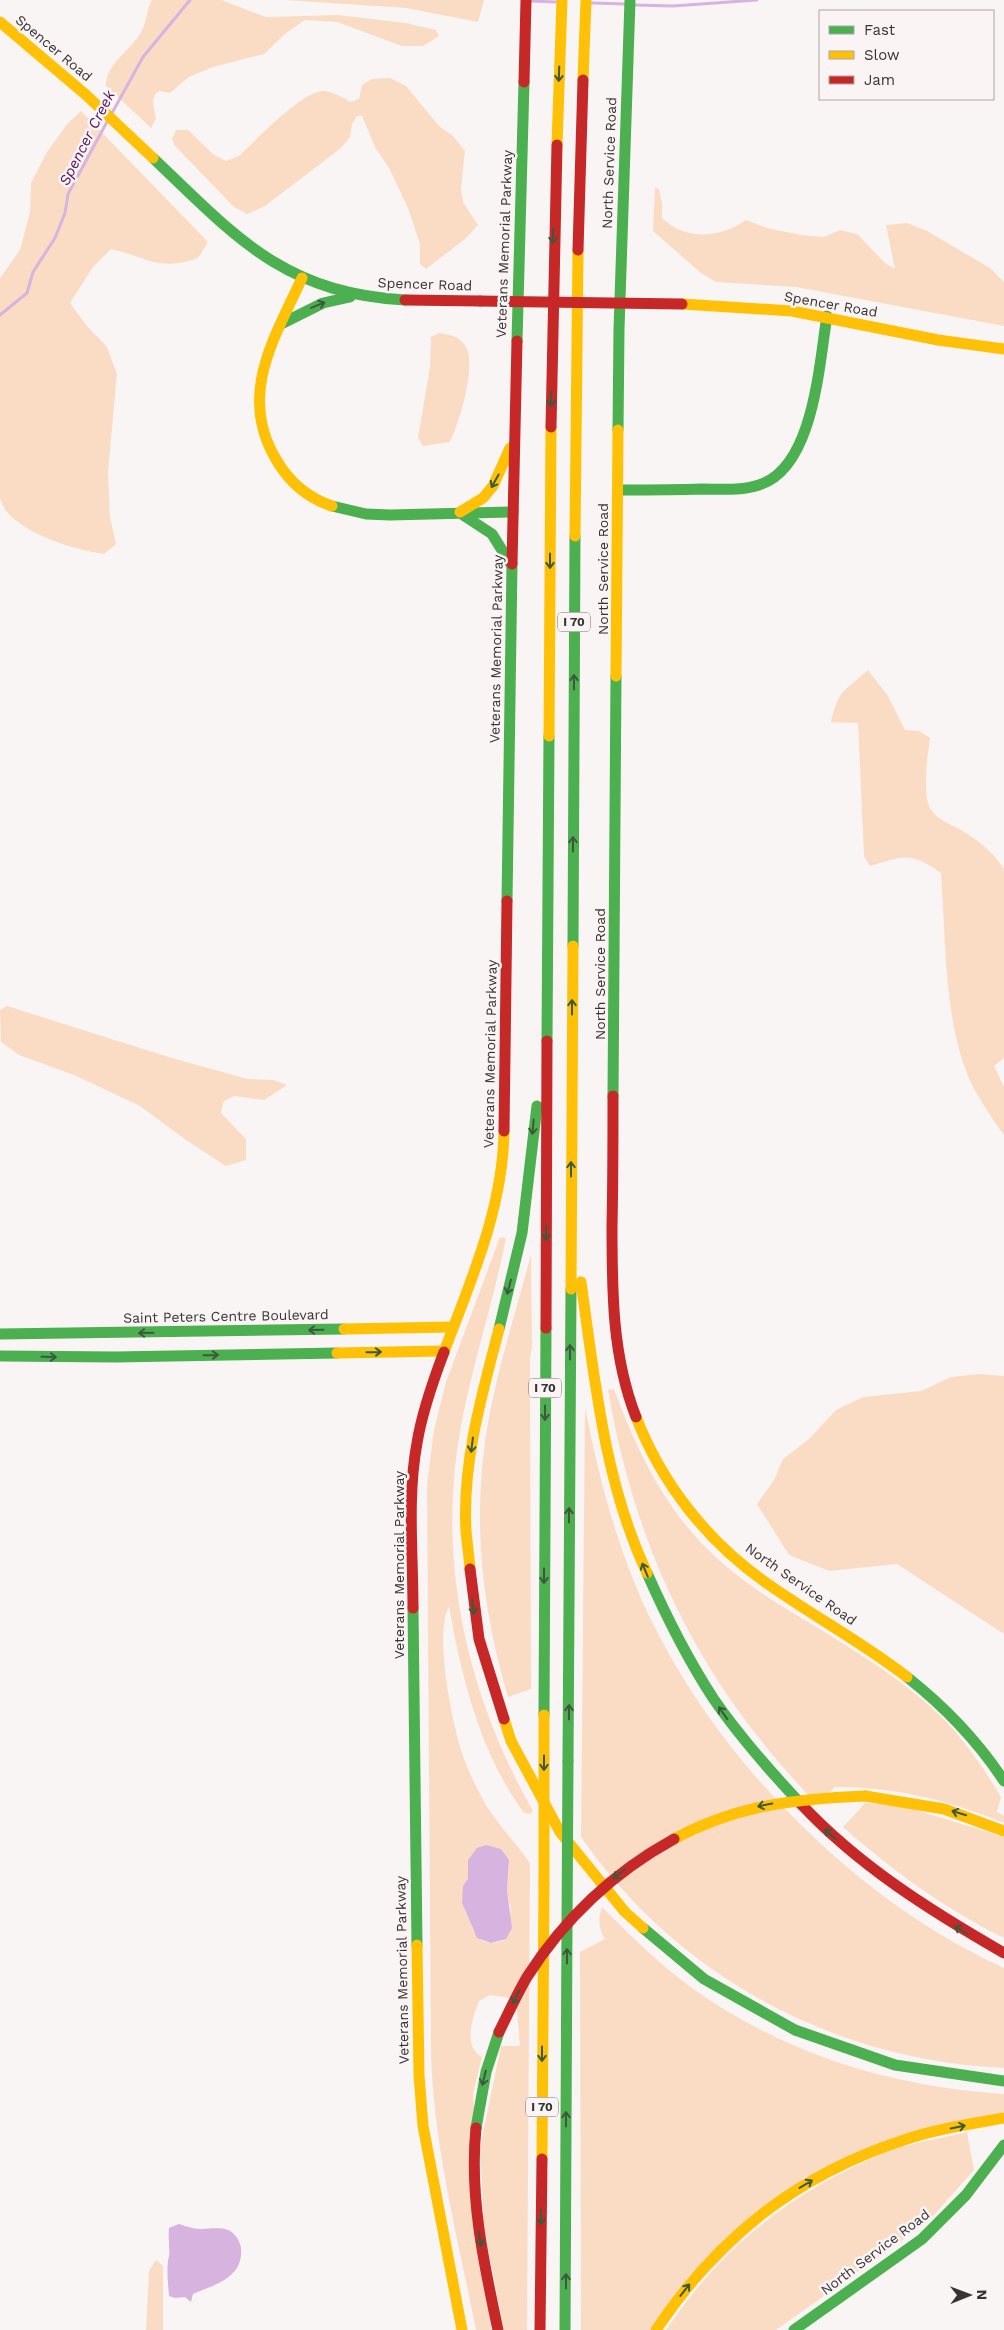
<svg xmlns="http://www.w3.org/2000/svg" width="1004" height="2330" viewBox="0 0 1004 2330" font-family="'Work Sans',sans-serif">
<style>
.green{fill:#fadcc4;fill-rule:evenodd}
.water{fill:#d7b3df}
.lines{fill:none;stroke-linecap:round;stroke-linejoin:round}
.stream{stroke:#d7b3df;stroke-width:3}
.fast{stroke:#4caf50;stroke-width:11}
.slow{stroke:#ffc107;stroke-width:11}
.jam{stroke:#c62828;stroke-width:11}
.fast-bridge{stroke:#4caf50;stroke-width:11}
.slow-bridge{stroke:#ffc107;stroke-width:11}
.jam-bridge{stroke:#c62828;stroke-width:11}
.oneway{stroke:#3d593c}
.labels{text-anchor:middle;stroke-width:5;stroke-linejoin:round;paint-order:stroke}
.shield{fill:#fbf4f4;stroke:#716e6e;stroke-width:1}
.shield-label{font-size:12px;font-weight:bold;fill:#363434}
.street-label{font-size:14px;fill:#363434;stroke:#fbf4f4}
.water-label{font-size:15px;font-style:italic;fill:#531561;stroke:#fbf4f4}
</style>
<rect width="100%" height="100%" fill="#faf5f5"/>
<g class="green">
<path d="M 152,0 L 221,0 L 266,17 L 338,15 L 406,23 L 436,30 L 439,36 L 423,46 L 402,46 L 337,22 L 305,20 L 286,33 L 264,54 L 213,67 L 189,77 L 170,93 L 160,91 L 155,94 L 153,102 L 156,119 L 151,128 L 106,86 C 105,63 134,49 142,30 C 147,21 146,10 152,0 Z"/>
<polygon points="285,0 484,0 478,22 406,8"/>
<path d="M 390,78 L 406,86 L 439,126 L 453,136 L 465,151 L 461,188 L 463,202 L 478,225 L 465,239 L 426,269 L 420,264 L 420,244 L 408,208 L 389,168 L 375,147 L 362,116 L 357,116 L 352,124 L 350,137 L 341,148 L 265,206 L 247,214 L 234,207 L 175,146 L 172,139 L 176,130 L 188,130 L 214,155 L 226,161 L 239,156 C 255,141 302,91 323,91 C 333,91 343,98 351,102 L 359,99 L 362,85 L 372,79 Z"/>
<path d="M 81,111 L 208,242 L 198,258 C 157,272 148,257 111,249 L 93,267 L 70,303 L 87,326 L 107,347 L 117,374 L 108,472 L 110,517 L 116,544 L 104,554 C 74,550 27,535 7,512 C 4,509 2,503 0,498 L 0,278 L 20,250 L 30,212 L 31,183 L 47,152 L 68,123 Z"/>
<path d="M 655,187 L 659,189 L 662,203 L 662,218 C 686,241 721,238 746,220 L 767,228 L 801,235 L 824,237 L 840,230 L 857,234 L 885,263 L 895,269 L 886,225 L 907,223 L 927,231 L 990,268 L 1004,282 L 1004,326 L 796,287 L 716,282 L 701,273 L 653,231 Z"/>
<path d="M 439,333 C 450,335 457,335 464,344 C 479,361 459,424 450,442 L 423,446 L 418,438 L 430,367 L 431,337 Z"/>
<path d="M 868,670 L 888,696 L 905,730 L 919,731 L 930,738 C 928,754 921,798 932,811 C 939,821 951,824 961,830 C 978,840 994,853 1004,869 L 1004,1058 L 994,1066 L 1004,1087 L 1004,1135 C 993,1120 982,1103 973,1087 C 943,1026 946,939 941,873 C 909,851 904,856 870,866 L 864,856 L 858,723 L 831,722 C 839,688 844,692 868,670 Z"/>
<polygon points="7,1006 172,1058 248,1079 273,1080 287,1085 264,1100 234,1096 223,1102 221,1113 246,1139 246,1160 226,1166 186,1140 140,1106 74,1075 19,1055 1,1042 0,1010"/>
<path d="M 500,1237 L 506,1238 C 492,1310 467,1379 457,1451 C 440,1577 471,1702 533,1811 L 529,1814 L 524,1813 C 481,1755 461,1677 449,1606 C 434,1636 452,1721 462,1753 C 468,1771 477,1789 486,1805 C 499,1826 516,1843 530,1863 L 527,2330 L 504,2330 L 484,2227 L 480,2148 L 501,2046 L 520,2046 L 516,1999 L 490,1995 L 479,2001 C 473,2017 462,2046 482,2057 L 473,2094 L 491,2330 L 476,2330 C 458,2239 434,2148 431,2055 L 427,1485 L 434,1430 L 446,1382 ZM 509,1864 L 507,1890 L 511,1911 L 506,1939 C 486,1948 476,1941 470,1922 C 469,1918 466,1915 465,1911 C 462,1903 467,1888 468,1879 Z"/>
<path d="M 531,1254 L 532,1348 L 530,1358 L 531,1689 L 508,1697 C 483,1612 473,1530 485,1442 C 494,1378 515,1316 531,1254 Z"/>
<polygon points="979,1374 1004,1376 1004,1634 897,1564 829,1571 789,1555 757,1504 774,1480 783,1459 808,1440 836,1410 863,1397 921,1391 951,1377"/>
<path d="M 614,1389 C 638,1454 668,1515 720,1561 C 750,1588 786,1609 820,1629 C 866,1658 917,1689 953,1729 C 971,1750 987,1773 1001,1797 L 997,1812 L 1004,1816 L 1004,1823 C 949,1800 895,1787 835,1787 L 817,1804 C 701,1685 636,1553 608,1390 Z"/>
<path d="M 585,1407 C 596,1464 610,1520 631,1574 C 694,1737 845,1896 1004,1968 L 1004,2068 C 835,2061 677,1976 581,1837 Z"/>
<path d="M 865,1803 L 903,1806 L 1004,1837 L 1004,1938 C 945,1909 893,1871 843,1827 Z"/>
<path d="M 602,1907 C 631,1936 659,1964 692,1988 C 784,2054 892,2087 1004,2094 L 1004,2112 L 804,2178 L 650,2330 L 581,2330 L 580,1952 L 605,1939 C 598,1928 598,1919 602,1907 Z"/>
<path d="M 967,2132 L 974,2170 L 934,2215 L 904,2239 L 776,2330 L 666,2330 C 722,2247 790,2193 882,2154 C 907,2143 940,2139 967,2132 Z"/>
<polygon points="156,2260 163,2266 163,2330 146,2330 149,2271"/>
</g>
<g class="water">
<polygon points="486,1845 501,1849 509,1860 507,1890 512,1928 506,1939 491,1943 477,1938 462,1903 463,1886 468,1879 468,1860 477,1848"/>
<path d="M 179,2224 C 186,2226 193,2229 201,2229 C 210,2229 220,2227 228,2230 C 235,2233 240,2241 241,2248 C 244,2278 214,2285 193,2294 L 191,2302 L 185,2297 L 175,2298 L 169,2296 C 168,2283 166,2268 169,2256 C 170,2252 168,2236 169,2228 Z"/>
</g>
<g class="lines">
<g class="stream">
<polyline points="530,1 556,2"/>
<polyline points="592,3 626,4"/>
<polyline points="635,5 673,6 757,0"/>
<polyline points="112,113 143,57 190,0"/>
<polyline points="0,315 27,293 33,272 55,238 65,213 68,194 108,120"/>
</g>
<g class="fast">
<path d="M 153,158 C 236,237 283,293 405,300"/>
<polyline points="281,324 323,303 350,297"/>
<polyline points="517,341 524,82"/>
<polyline points="618,430 619,329 630,0"/>
<path d="M 618,490 C 646,490 674,490 702,489 C 721,489 741,491 759,485 C 814,468 819,364 827,316"/>
<polyline points="332,506 366,514 390,515 513,512"/>
<polyline points="463,515 492,534 510,563"/>
<polyline points="507,901 512,564"/>
<polyline points="573,946 575,536"/>
<polyline points="547,1041 549,736"/>
<polyline points="613,1096 616,676"/>
<polyline points="499,1329 522,1233 537,1106"/>
<polyline points="0,1334 344,1329"/>
<polyline points="0,1356 116,1357 337,1353"/>
<path d="M 647,1573 C 666,1616 687,1658 713,1698 C 739,1736 770,1771 801,1804"/>
<polyline points="413,1608 417,1945"/>
<path d="M 907,1677 C 945,1707 977,1740 1004,1781"/>
<polyline points="544,1715 546,1328"/>
<polyline points="568,1761 571,1289"/>
<polyline points="643,1928 704,1979 795,2030 895,2065 1004,2081"/>
<polyline points="476,2128 486,2072 499,2032"/>
<polyline points="565,2330 567,1926"/>
<polyline points="794,2330 922,2239 966,2195 1004,2145"/>
</g>
<g class="slow">
<polyline points="0,22 85,94 153,158"/>
<polyline points="583,80 586,0"/>
<polyline points="557,145 562,0"/>
<path d="M 302,278 C 274,339 237,396 277,461 C 290,483 308,498 332,506"/>
<polyline points="682,304 792,311 938,340 1004,349"/>
<polyline points="460,512 483,498 493,486 510,448"/>
<polyline points="575,536 578,250"/>
<polyline points="616,676 618,430"/>
<polyline points="549,736 551,427"/>
<path d="M 581,1282 C 595,1381 604,1481 647,1573"/>
<polyline points="571,1289 573,946"/>
<polyline points="344,1329 452,1327"/>
<path d="M 444,1352 C 471,1280 503,1209 504,1131"/>
<polyline points="337,1353 443,1351"/>
<path d="M 636,1417 C 662,1484 707,1541 765,1582 C 811,1615 862,1642 907,1677"/>
<path d="M 470,1569 C 469,1556 467,1543 466,1531 C 462,1463 482,1394 499,1329"/>
<polyline points="504,1719 511,1741 560,1832 625,1912 643,1928"/>
<polyline points="865,1796 944,1809 1004,1831"/>
<polyline points="417,1945 419,2075 423,2126 462,2330"/>
<polyline points="542,2159 544,1883"/>
<path d="M 656,2330 C 718,2237 797,2175 904,2140 C 936,2129 971,2124 1004,2118"/>
</g>
<g class="jam">
<polyline points="524,82 526,0"/>
<polyline points="578,250 583,80"/>
<polyline points="405,300 480,301"/>
<polyline points="551,427 557,145"/>
<polyline points="512,564 517,341"/>
<path d="M 613,1096 C 613,1139 613,1182 612,1226 C 612,1291 612,1356 636,1417"/>
<polyline points="504,1131 507,901"/>
<polyline points="546,1328 547,1041"/>
<polyline points="470,1569 479,1639 504,1719"/>
<path d="M 413,1608 C 413,1553 407,1497 417,1443 C 422,1412 433,1381 444,1352"/>
<path d="M 801,1804 C 859,1866 931,1911 1004,1953"/>
<path d="M 476,2128 C 469,2196 484,2264 498,2330"/>
<polyline points="540,2330 542,2159"/>
</g>
<polyline class="fast-bridge" points="567,1926 568,1761"/>
<g class="slow-bridge">
<polyline points="544,1715 544,1883"/>
<path d="M 674,1839 C 737,1805 795,1799 865,1796"/>
</g>
<g class="jam-bridge">
<polyline points="480,301 682,304"/>
<path d="M 499,2032 C 508,2014 517,1994 527,1977 C 564,1919 614,1872 674,1839"/>
</g>
</g>
<defs><path id="oneway-shaft" d="M-6 0H5M1.5-3L5.5 0L1.5 3" fill="none" stroke-width="1.6" stroke-linecap="round" stroke-linejoin="round" transform="scale(1.25)"/></defs>
<g class="oneway">
<use href="#oneway-shaft" transform="translate(559 74) rotate(92)"/>
<use href="#oneway-shaft" transform="translate(553 236) rotate(91)"/>
<use href="#oneway-shaft" transform="translate(318 305) rotate(-22)"/>
<use href="#oneway-shaft" transform="translate(551 399) rotate(90)"/>
<use href="#oneway-shaft" transform="translate(495 481) rotate(119)"/>
<use href="#oneway-shaft" transform="translate(550 561) rotate(90)"/>
<use href="#oneway-shaft" transform="translate(574 682) rotate(-90)"/>
<use href="#oneway-shaft" transform="translate(573 844) rotate(-90)"/>
<use href="#oneway-shaft" transform="translate(572 1007) rotate(-90)"/>
<use href="#oneway-shaft" transform="translate(533 1127) rotate(95)"/>
<use href="#oneway-shaft" transform="translate(571 1169) rotate(-90)"/>
<use href="#oneway-shaft" transform="translate(546 1233) rotate(91)"/>
<use href="#oneway-shaft" transform="translate(509 1287) rotate(105)"/>
<use href="#oneway-shaft" transform="translate(316 1330) rotate(179)"/>
<use href="#oneway-shaft" transform="translate(146 1333) rotate(179)"/>
<use href="#oneway-shaft" transform="translate(374 1352) rotate(-1)"/>
<use href="#oneway-shaft" transform="translate(570 1352) rotate(-90)"/>
<use href="#oneway-shaft" transform="translate(211 1355) rotate(-1)"/>
<use href="#oneway-shaft" transform="translate(49 1357) rotate(1)"/>
<use href="#oneway-shaft" transform="translate(545 1413) rotate(90)"/>
<use href="#oneway-shaft" transform="translate(472 1445) rotate(97)"/>
<use href="#oneway-shaft" transform="translate(569 1515) rotate(-90)"/>
<use href="#oneway-shaft" transform="translate(645 1570) rotate(-113)"/>
<use href="#oneway-shaft" transform="translate(544 1576) rotate(90)"/>
<use href="#oneway-shaft" transform="translate(473 1607) rotate(82)"/>
<use href="#oneway-shaft" transform="translate(569 1712) rotate(-90)"/>
<use href="#oneway-shaft" transform="translate(723 1713) rotate(-125)"/>
<use href="#oneway-shaft" transform="translate(544 1763) rotate(90)"/>
<use href="#oneway-shaft" transform="translate(765 1805) rotate(169)"/>
<use href="#oneway-shaft" transform="translate(959 1813) rotate(-163)"/>
<use href="#oneway-shaft" transform="translate(830 1834) rotate(-138)"/>
<use href="#oneway-shaft" transform="translate(619 1874) rotate(143)"/>
<use href="#oneway-shaft" transform="translate(961 1930) rotate(-150)"/>
<use href="#oneway-shaft" transform="translate(567 1956) rotate(-90)"/>
<use href="#oneway-shaft" transform="translate(516 1997) rotate(117)"/>
<use href="#oneway-shaft" transform="translate(542 2054) rotate(90)"/>
<use href="#oneway-shaft" transform="translate(484 2078) rotate(104)"/>
<use href="#oneway-shaft" transform="translate(566 2119) rotate(-90)"/>
<use href="#oneway-shaft" transform="translate(958 2127) rotate(-11)"/>
<use href="#oneway-shaft" transform="translate(806 2184) rotate(-31)"/>
<use href="#oneway-shaft" transform="translate(541 2217) rotate(90)"/>
<use href="#oneway-shaft" transform="translate(480 2239) rotate(79)"/>
<use href="#oneway-shaft" transform="translate(566 2281) rotate(-90)"/>
<use href="#oneway-shaft" transform="translate(685 2290) rotate(-52)"/>
</g>
<g class="labels">
<g class="shield">
<rect x="558" y="612.5" width="32" height="19" rx="4"/>
<rect x="529" y="1378.5" width="32" height="19" rx="4"/>
<rect x="526" y="2097.5" width="32" height="19" rx="4"/>
</g>
<g class="shield-label">
<text x="574" y="626">I 70</text>
<text x="545" y="1392">I 70</text>
<text x="542" y="2111">I 70</text>
</g>
<g class="street-label">
<text transform="translate(54 48) rotate(40)" y="5">Spencer Road</text>
<text transform="translate(609 163) rotate(-88)" y="5">North Service Road</text>
<text transform="translate(504 244) rotate(-88)" y="5">Veterans Memorial Parkway</text>
<text transform="translate(425 284) rotate(2)" y="5">Spencer Road</text>
<text transform="translate(831 304) rotate(10)" y="5">Spencer Road</text>
<text transform="translate(603 569) rotate(-90)" y="5">North Service Road</text>
<text transform="translate(496 649) rotate(-89)" y="5">Veterans Memorial Parkway</text>
<text transform="translate(600 974) rotate(-90)" y="5">North Service Road</text>
<text transform="translate(490 1054) rotate(-89)" y="5">Veterans Memorial Parkway</text>
<text transform="translate(226 1316) rotate(-1)" y="5">Saint Peters Centre Boulevard</text>
<text transform="translate(399 1565) rotate(-90)" y="5">Veterans Memorial Parkway</text>
<text transform="translate(801 1584) rotate(35)" y="5">North Service Road</text>
<text transform="translate(402 1970) rotate(-91)" y="5">Veterans Memorial Parkway</text>
<text transform="translate(875 2252) rotate(-37)" y="5">North Service Road</text>
</g>
<g class="water-label">
<text transform="translate(87 138) rotate(-63)" y="5">Spencer Creek</text>
</g>
</g>
<rect x="819" y="10" width="175" height="90" fill="#fbf4f4" stroke="#aca7a7"/>
<rect x="829" y="26" width="25" height="8" fill="#4caf50" stroke="#aca7a7"/>
<text x="864" y="35" font-size="15" fill="#363434">Fast</text>
<rect x="829" y="51" width="25" height="8" fill="#ffc107" stroke="#aca7a7"/>
<text x="864" y="60" font-size="15" fill="#363434">Slow</text>
<rect x="829" y="76" width="25" height="8" fill="#c62828" stroke="#aca7a7"/>
<text x="864" y="85" font-size="15" fill="#363434">Jam</text>
<g transform="translate(969 2295) rotate(89)" stroke="#fbf4f4" stroke-width="4" paint-order="stroke">
<path d="M0-4L9 19L0 12L-9 19Z" fill="#363434"/>
<text y="-8" font-size="14" font-weight="bold" text-anchor="middle" fill="#363434">N</text>
</g>
</svg>
